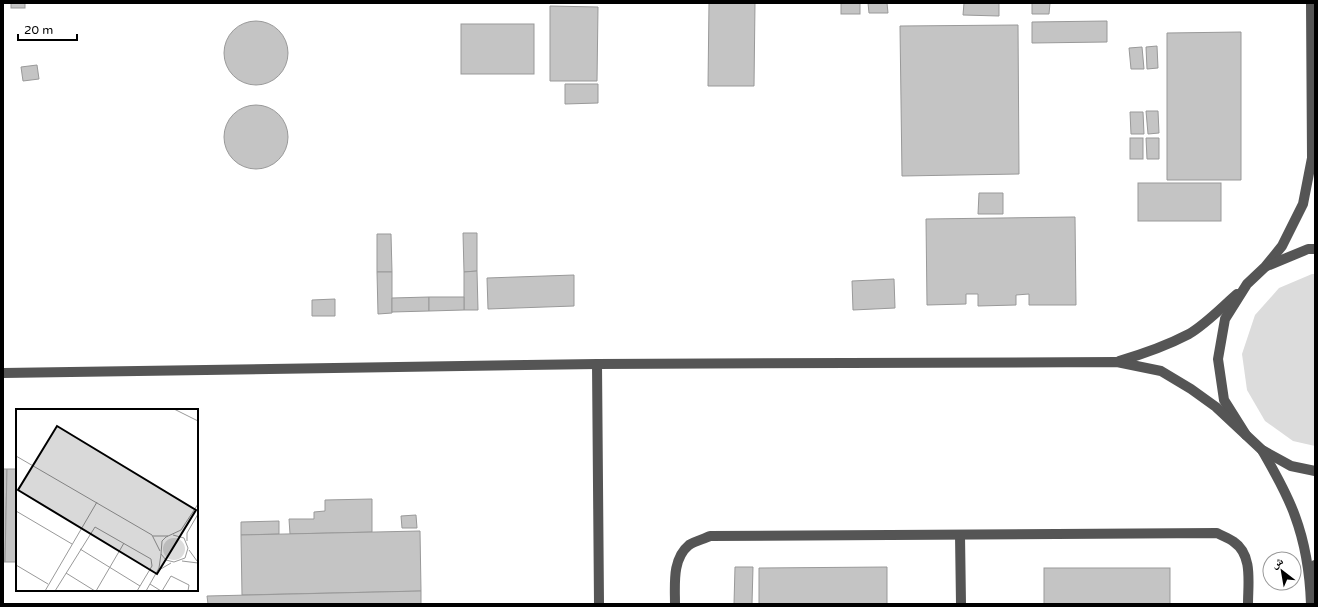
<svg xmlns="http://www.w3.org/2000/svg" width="1318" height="607" viewBox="0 0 1318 607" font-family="'Varela Round','Noto Naskh Arabic',sans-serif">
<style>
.grass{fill:#dcdcdc}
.building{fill:#c4c4c4;stroke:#999}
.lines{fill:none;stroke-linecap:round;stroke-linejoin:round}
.minor{stroke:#555;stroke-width:10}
.inset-road{fill:none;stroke:#999;stroke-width:1}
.view{fill:#000;fill-opacity:0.15;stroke:#000;stroke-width:2}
.inset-edge{fill:none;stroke:#000;stroke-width:2}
</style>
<rect width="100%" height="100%" fill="#fff"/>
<polygon class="grass" points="1312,274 1315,274 1315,446 1293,441 1265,421 1247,390 1242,354 1255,315 1279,288"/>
<g class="building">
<rect x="11" y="3" width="14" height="5"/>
<polygon points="709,3 755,3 754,86 708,86"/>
<rect x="841" y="3" width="19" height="11"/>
<polygon points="868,3 887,3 888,13 869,13"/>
<polygon points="964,3 999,3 999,16 963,15"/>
<polygon points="1032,3 1050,3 1049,14 1032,14"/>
<polygon points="550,6 598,7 597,81 550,81"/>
<polygon points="1107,21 1107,42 1032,43 1032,22"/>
<circle cx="256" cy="53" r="32"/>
<rect x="461" y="24" width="73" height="50"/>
<polygon points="1018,25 1019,174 902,176 900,26"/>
<polygon points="1241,32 1241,180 1167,180 1167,33"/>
<polygon points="1157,46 1158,68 1147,69 1146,47"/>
<polygon points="1142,47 1144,69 1131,69 1129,48"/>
<polygon points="37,65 39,79 23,81 21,67"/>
<polygon points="565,84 598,84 598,103 565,104"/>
<circle cx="256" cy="137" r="32"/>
<polygon points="1146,111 1158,111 1159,133 1148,134"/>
<polygon points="1130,112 1143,112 1144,134 1131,134"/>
<rect x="1130" y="138" width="13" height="21"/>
<polygon points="1146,138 1159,138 1159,159 1147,159"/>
<rect x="1138" y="183" width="83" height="38"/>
<polygon points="979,193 1003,193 1003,214 978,214"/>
<polygon points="1075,217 1076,305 1029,305 1029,294 1016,295 1016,305 978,306 978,294 966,294 966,304 927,305 926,219"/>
<polygon points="463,233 477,233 477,271 464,272"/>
<polygon points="377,234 391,234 392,272 377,272"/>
<polygon points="477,271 478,310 464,310 464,272"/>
<polygon points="377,272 392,272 392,313 378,314"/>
<polygon points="574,275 574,306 488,309 487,278"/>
<polygon points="894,279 895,308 853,310 852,281"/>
<polygon points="429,297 429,311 392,312 392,298"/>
<polygon points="429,297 464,297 464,310 429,311"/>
<polygon points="335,299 335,316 312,316 312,300"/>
<polygon points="3,469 7,469 5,562 3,562"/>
<polygon points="7,469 17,469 17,562 5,562"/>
<polygon points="372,499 372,532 290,534 289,519 314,519 314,512 325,511 325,500"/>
<polygon points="416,515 417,528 402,528 401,516"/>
<polygon points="279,521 279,534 241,535 241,522"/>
<polygon points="420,531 421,591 242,595 241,535"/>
<polygon points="735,567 753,567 752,604 734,604"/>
<polygon points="887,567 887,604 759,604 759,568"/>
<rect x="1044" y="568" width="126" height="36"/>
<polygon points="421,591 421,604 208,604 207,596"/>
</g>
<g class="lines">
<g class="minor">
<polyline points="1311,3 1312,158 1303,204 1282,246 1265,267 1247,284 1225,319 1218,359 1224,400 1246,435 1262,450 1291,466 1315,471"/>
<polyline points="1267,266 1308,249 1315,249"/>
<path d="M 1119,361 C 1143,354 1166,346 1189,334 C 1206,324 1222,307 1237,294"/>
<polyline points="597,364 599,604"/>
<polyline points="3,373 597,364 1117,362 1161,371 1191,389 1216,407 1246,435"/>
<path d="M 1262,450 C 1274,471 1287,493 1295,516 C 1305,543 1310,575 1311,604"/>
<polyline points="960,535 961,604"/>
<polyline points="1313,584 1315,565"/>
<path d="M 675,604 C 675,584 672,559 689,545 C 695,541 704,539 710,536 L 1217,533 C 1222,536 1229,538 1234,542 C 1253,555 1248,583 1248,604"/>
</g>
</g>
<g transform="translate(16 409)">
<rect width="182" height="182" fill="#fff"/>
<path d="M147 140a11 11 0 1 1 22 0a11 11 0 1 1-22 0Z" fill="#dcdcdc"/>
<path class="inset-road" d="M 158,0 L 182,12M 0,47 L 136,126 L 144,142M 0,102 L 56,135M 157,126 L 168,129 L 172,139 L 169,149 L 158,153 L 150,151 L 145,145 L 146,132 L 150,128 L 165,121 L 182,95M 137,127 L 152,127M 171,132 L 171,124 L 182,105M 64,140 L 124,177M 173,141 L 181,152M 166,152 L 182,154M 0,156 L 32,175M 143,161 L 155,154M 50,164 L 79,182M 134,175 L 145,182M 29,182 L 81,93M 39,182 L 79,118 L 135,150 L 136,157 L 121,182M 80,182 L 108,134M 130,182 L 143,159 L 145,145M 146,182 L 155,167 L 173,176 L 172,182"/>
<path class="view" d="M 41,17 L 180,101 L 141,165 L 2,81 Z"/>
<rect width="182" height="182" class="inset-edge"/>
</g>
<rect width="1318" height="607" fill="none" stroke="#000000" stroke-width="8"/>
<g transform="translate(1282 571) rotate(329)"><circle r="19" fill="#ffffff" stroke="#999999"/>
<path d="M0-3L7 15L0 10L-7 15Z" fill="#000000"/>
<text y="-6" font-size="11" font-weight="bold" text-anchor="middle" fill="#000000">ش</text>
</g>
<path d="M18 34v6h59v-6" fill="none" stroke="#000000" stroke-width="2"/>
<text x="24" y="34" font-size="12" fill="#000000" stroke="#ffffff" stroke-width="3" paint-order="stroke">20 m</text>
</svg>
